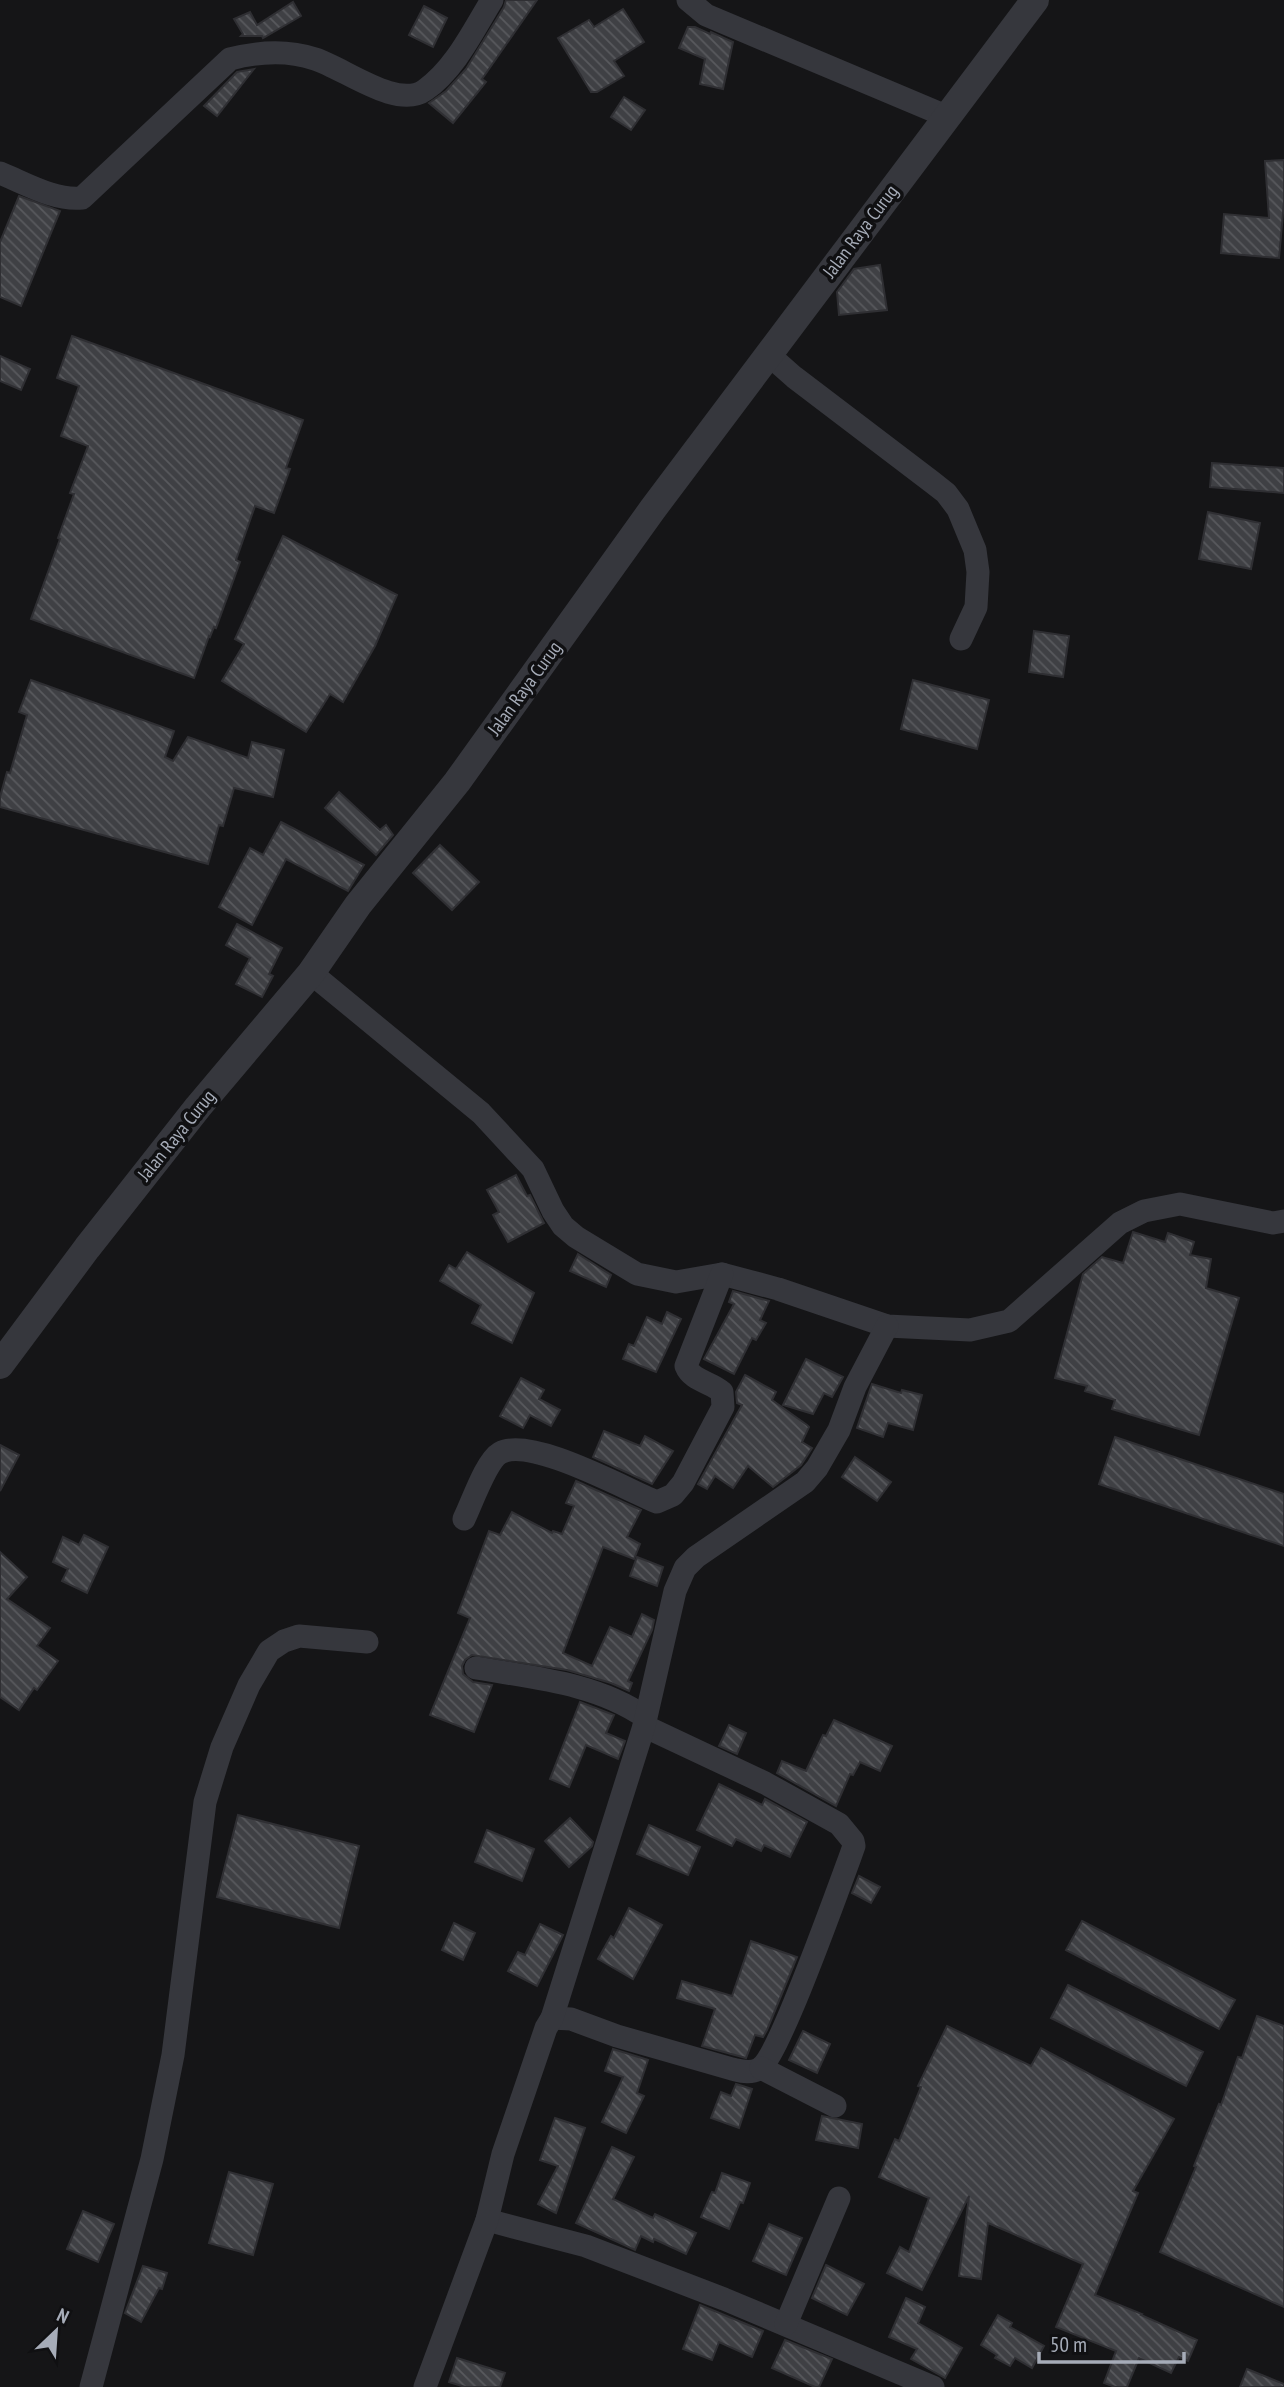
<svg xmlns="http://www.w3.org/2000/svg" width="1284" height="2387" viewBox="0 0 1284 2387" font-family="'PT Sans Narrow',sans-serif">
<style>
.building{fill:url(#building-back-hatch);stroke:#2f2f33;stroke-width:2}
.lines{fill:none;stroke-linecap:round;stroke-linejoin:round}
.minor{stroke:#36373d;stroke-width:23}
.tertiary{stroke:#36373d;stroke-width:28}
.labels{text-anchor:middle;stroke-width:7;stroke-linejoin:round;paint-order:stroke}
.street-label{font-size:19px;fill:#a6acb8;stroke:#101012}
</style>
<defs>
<pattern id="building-back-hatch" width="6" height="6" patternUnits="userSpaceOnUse" patternTransform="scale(1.75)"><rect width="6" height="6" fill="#3f4044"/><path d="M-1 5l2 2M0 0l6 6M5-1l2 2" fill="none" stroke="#58595d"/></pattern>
</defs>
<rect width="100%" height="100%" fill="#151517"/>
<g class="building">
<polygon points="506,0 537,0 482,79 486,82 453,123 429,103 446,91 466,69 504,7"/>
<polygon points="293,2 301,16 263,38 262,36 241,36 243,34 234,19 250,12 257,25"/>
<polygon points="424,6 447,18 433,47 409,35"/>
<polygon points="623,9 644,42 614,61 624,76 597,92 591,92 558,38 589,20 594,27"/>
<polygon points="688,27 695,27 710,34 711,32 733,42 723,89 700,84 705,59 679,48"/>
<polygon points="254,69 217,116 204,106 237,72"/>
<polygon points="624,97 645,110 631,130 611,117"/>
<polygon points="1284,160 1284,202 1279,258 1221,253 1224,214 1269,218 1265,161"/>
<polygon points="19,196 60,211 21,306 0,297 0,242"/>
<polygon points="880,265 887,310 839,315 837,292 854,269"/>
<polygon points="72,336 303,420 286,468 290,469 274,513 255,506 236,560 240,562 216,628 214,627 210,637 209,636 194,678 31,619 60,539 58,538 74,494 70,493 88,446 61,436 79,386 57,378"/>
<polygon points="0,356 30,369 21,390 0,381"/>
<polygon points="1212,463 1284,468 1284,493 1210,487"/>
<polygon points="1208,512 1260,523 1251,569 1199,559"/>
<polygon points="283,536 397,595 375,646 343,702 330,694 306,732 222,681 244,644 235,639"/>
<polygon points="1034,631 1069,636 1063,677 1029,672"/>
<polygon points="31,680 174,731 165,757 173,761 188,737 248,758 252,742 284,750 273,797 234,788 223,826 219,825 208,864 0,807 0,797 7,772 10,773 27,715 19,712"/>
<polygon points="913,680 989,700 977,749 901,729"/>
<polygon points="339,792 380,830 386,825 393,835 376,855 325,808"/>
<polygon points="281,822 364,865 348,891 286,859 252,925 219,907 250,848 263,855"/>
<polygon points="440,845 479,882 452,910 413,873"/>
<polygon points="237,924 282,948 269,974 273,976 262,997 236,984 250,958 226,945"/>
<polygon points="516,1175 527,1196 530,1195 544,1223 508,1242 493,1215 499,1212 487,1190"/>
<polygon points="1133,1232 1165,1242 1168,1233 1194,1242 1190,1255 1211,1259 1206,1288 1239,1298 1199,1435 1112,1409 1115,1400 1085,1391 1087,1386 1055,1378 1083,1274 1102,1257 1123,1263"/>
<polygon points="467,1252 534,1293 512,1343 472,1323 481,1305 440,1281 449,1265 456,1269"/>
<polygon points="578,1254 611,1275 606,1287 570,1271"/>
<polygon points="733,1291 769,1301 760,1320 766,1323 756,1340 752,1338 734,1374 704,1359 734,1304 729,1302"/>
<polygon points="667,1312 681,1319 656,1372 623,1359 629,1344 634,1346 647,1317 662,1324"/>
<polygon points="806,1359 843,1377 832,1397 824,1393 813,1414 783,1405"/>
<polygon points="745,1375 776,1392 772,1400 807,1425 809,1427 802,1442 812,1448 801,1465 773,1487 748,1466 733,1488 715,1476 707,1489 698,1484 742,1405 737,1403 736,1392"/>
<polygon points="521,1378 544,1390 539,1399 560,1410 551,1426 530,1415 523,1428 500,1416"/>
<polygon points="872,1384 901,1393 902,1390 922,1395 913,1430 888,1423 883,1437 857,1428"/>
<polygon points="604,1431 640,1446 645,1436 673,1451 652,1484 593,1457"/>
<polygon points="1115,1437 1284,1494 1284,1546 1099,1484"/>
<polygon points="0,1445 19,1455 0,1491"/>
<polygon points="855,1457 891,1482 877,1501 842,1477"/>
<polygon points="576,1481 641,1510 627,1537 640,1544 634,1559 603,1547 563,1653 592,1666 610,1627 632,1637 642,1614 654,1620 652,1630 628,1681 632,1683 629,1691 611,1683 567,1670 472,1655 465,1660 462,1666 463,1674 473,1682 492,1685 474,1732 430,1715 470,1618 458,1613 489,1531 500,1535 512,1512 552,1533 553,1531 562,1534 574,1506 566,1503"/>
<polygon points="84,1535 108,1547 87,1593 62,1581 68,1569 53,1562 63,1537 79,1545"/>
<polygon points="0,1552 27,1577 7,1599 50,1628 37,1646 58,1661 37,1690 34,1688 19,1710 0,1697"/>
<polygon points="637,1557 663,1567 657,1586 630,1576"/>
<polygon points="580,1702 614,1715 606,1733 625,1741 618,1759 586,1745 569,1787 550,1779"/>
<polygon points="834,1720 892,1746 880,1771 860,1762 853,1775 850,1774 836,1806 777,1773 782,1761 806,1771 823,1735 826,1736"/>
<polygon points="729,1725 746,1733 737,1754 719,1746"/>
<polygon points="719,1784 762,1805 765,1799 807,1822 790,1857 764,1845 761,1851 736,1839 732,1846 697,1830"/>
<polygon points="238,1815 359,1846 339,1928 217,1897"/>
<polygon points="570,1818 593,1842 592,1846 569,1867 545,1841"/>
<polygon points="649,1825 700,1847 688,1875 637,1854"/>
<polygon points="487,1830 534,1849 522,1881 475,1862"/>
<polygon points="859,1876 880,1887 871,1903 852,1893"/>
<polygon points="629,1908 662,1925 633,1979 598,1959 611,1936 614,1938"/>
<polygon points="1082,1921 1235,2000 1219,2029 1066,1950"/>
<polygon points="454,1923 475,1933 463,1960 442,1950"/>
<polygon points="540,1924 563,1935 537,1986 508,1971 518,1952 525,1955"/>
<polygon points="751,1941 797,1957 767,2030 763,2037 755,2035 746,2058 702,2046 715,2009 677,1998 682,1981 732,1996"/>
<polygon points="1068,1985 1203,2052 1186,2086 1051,2018"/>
<polygon points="1257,2016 1284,2026 1284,2307 1160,2252 1196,2167 1194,2166 1219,2104 1221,2105 1238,2057 1242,2058"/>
<polygon points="947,2026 1031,2066 1041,2048 1174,2119 1133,2191 1138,2193 1095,2295 1142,2314 1141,2315 1197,2340 1188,2361 1179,2357 1171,2373 1139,2358 1127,2387 1115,2387 1104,2383 1116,2351 1056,2327 1083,2264 988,2223 981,2279 959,2276 969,2196 922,2290 887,2273 900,2247 909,2252 929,2198 879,2177 895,2139 899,2141 921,2087 918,2086"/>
<polygon points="803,2031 830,2044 817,2073 789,2060"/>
<polygon points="613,2049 648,2060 637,2093 644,2096 626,2133 602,2122 623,2077 605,2071"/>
<polygon points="736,2084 752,2089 739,2128 711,2118 721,2092 731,2096"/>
<polygon points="822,2116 862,2124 858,2148 816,2140"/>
<polygon points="555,2118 585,2128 556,2213 538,2204 558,2166 540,2160"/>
<polygon points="612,2147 634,2157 613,2199 653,2218 655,2214 696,2233 686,2254 654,2239 653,2242 641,2236 635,2250 576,2223"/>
<polygon points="229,2172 273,2184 253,2255 209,2243"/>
<polygon points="722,2173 750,2183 743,2203 740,2202 729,2229 701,2217 712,2192 715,2193"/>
<polygon points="83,2211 114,2224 98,2262 67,2249"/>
<polygon points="769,2224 802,2238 786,2275 753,2261"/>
<polygon points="826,2265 864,2284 847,2315 812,2298"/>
<polygon points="143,2266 167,2273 162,2289 159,2288 141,2322 125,2313"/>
<polygon points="906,2298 925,2307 918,2323 962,2348 945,2378 911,2359 917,2349 889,2337"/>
<polygon points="700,2305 763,2331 752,2357 719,2342 712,2360 683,2349"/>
<polygon points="998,2315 1012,2323 1010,2327 1044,2346 1032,2368 1015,2358 1010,2366 995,2358 997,2355 981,2345"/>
<polygon points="785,2340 832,2359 819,2387 815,2387 772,2368"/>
<polygon points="457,2358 505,2373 500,2387 465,2387 449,2382"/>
<polygon points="1247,2369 1284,2384 1284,2387 1240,2387"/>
</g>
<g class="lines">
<g class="minor">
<polyline points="688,0 706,15 946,116"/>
<path d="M 0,173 C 25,183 55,201 82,198 L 230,59 C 257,52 288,50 315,59 C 344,68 397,110 425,90 C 455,69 473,31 492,0"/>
<polyline points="768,354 794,377 932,482 946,493 958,509 975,550 978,572 976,607 961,639"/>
<polyline points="311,973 481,1113 533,1169 553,1211 563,1226 576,1237 637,1274 676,1282 722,1274 778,1289 887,1326 970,1330 1009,1321 1120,1223 1144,1211 1180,1204 1273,1223 1284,1221"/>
<path d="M 464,1519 C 472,1503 486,1461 500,1453 C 530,1436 625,1489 657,1502 L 673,1495 L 683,1483 L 723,1407 L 722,1392 C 711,1382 692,1381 686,1366 L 722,1274"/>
<path d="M 476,1668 C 534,1678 596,1683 645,1717"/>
<path d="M 552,2018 L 571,2019 L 617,2036 L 732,2069 C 741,2071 750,2074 759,2069 C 778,2058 837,1892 849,1860 L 854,1846 L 853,1841 L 839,1824 L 765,1783 L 644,1726"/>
<polyline points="761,2068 835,2106"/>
<polyline points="487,2220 586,2246 724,2299 933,2387"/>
<polyline points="786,2324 839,2198"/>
<polyline points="91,2387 152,2159 173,2055 205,1802 222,1747 249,1685 269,1651 284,1641 299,1636 367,1642"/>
<polyline points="425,2387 487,2220 503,2154 546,2028 552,2018 644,1726 675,1591 685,1568 696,1557 805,1482 817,1468 839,1430 855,1387 887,1326"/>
</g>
<polyline class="tertiary" points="0,1365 87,1248 198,1107 311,973 358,905 457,782 652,510 1035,0"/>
</g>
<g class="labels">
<g class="street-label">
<text transform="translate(860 231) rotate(-53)" y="7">Jalan Raya Curug</text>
<text transform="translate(524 688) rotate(-54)" y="7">Jalan Raya Curug</text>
<text transform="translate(176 1135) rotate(-51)" y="7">Jalan Raya Curug</text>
</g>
</g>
<g transform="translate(56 2331) rotate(25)" stroke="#101012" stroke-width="5" paint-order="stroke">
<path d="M0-5L12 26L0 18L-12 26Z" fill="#a6acb8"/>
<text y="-10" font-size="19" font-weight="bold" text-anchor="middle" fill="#a6acb8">N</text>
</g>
<path d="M1039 2352v10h145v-10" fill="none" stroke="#a6acb8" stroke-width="3.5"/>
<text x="1050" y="2352" font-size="21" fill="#a6acb8" stroke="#101012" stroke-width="5" paint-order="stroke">50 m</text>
</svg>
